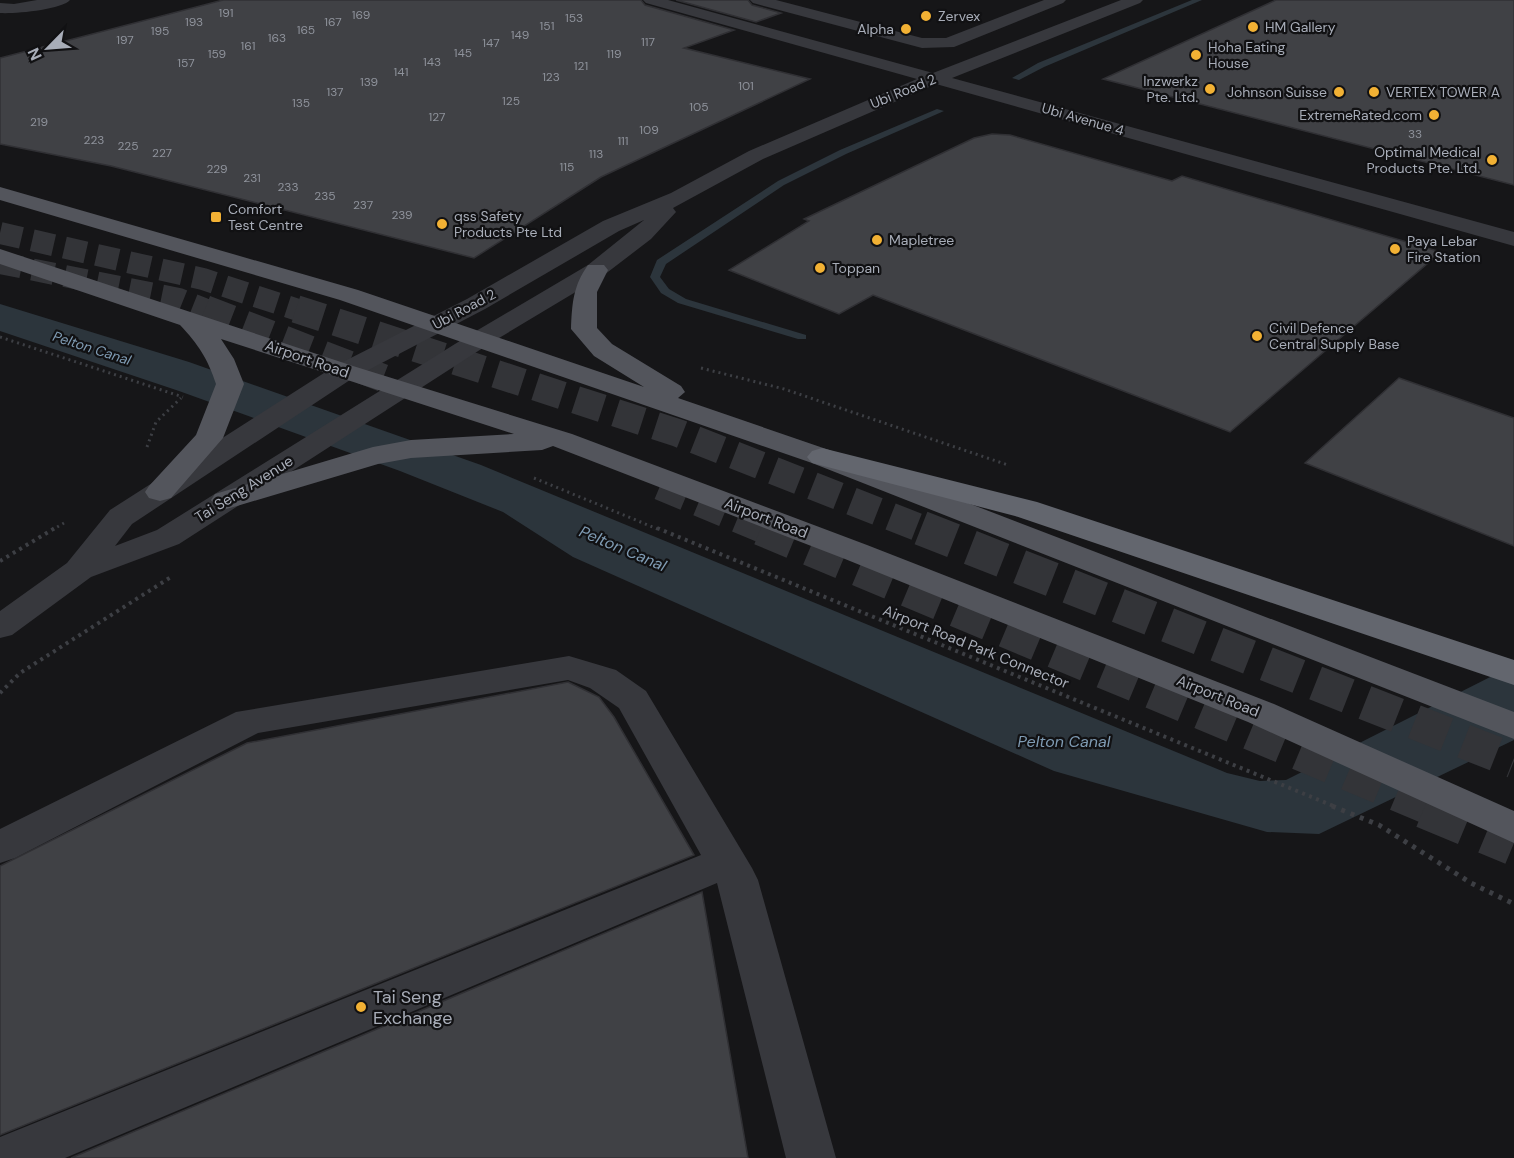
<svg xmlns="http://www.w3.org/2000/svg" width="1514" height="1158" viewBox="0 0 1514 1158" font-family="'DM Sans',sans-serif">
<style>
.water{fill:#2c353c}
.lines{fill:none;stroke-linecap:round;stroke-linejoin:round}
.stream{fill:#2c353c;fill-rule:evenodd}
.building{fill:#404145;stroke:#303034;stroke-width:1.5}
.highway-tunnel-far3{stroke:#333438;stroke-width:22;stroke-dasharray:22 11;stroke-linecap:butt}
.highway-tunnel-far2{stroke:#333438;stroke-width:28;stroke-dasharray:28 14;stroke-linecap:butt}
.highway-tunnel-far1{stroke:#333438;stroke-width:35;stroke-dasharray:35 18;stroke-linecap:butt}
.highway-tunnel{stroke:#333438;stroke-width:45;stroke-dasharray:45 22;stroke-linecap:butt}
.path-far2{stroke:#3d3f44;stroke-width:3;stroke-dasharray:2 4;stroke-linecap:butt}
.path-far1{stroke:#3d3f44;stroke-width:4;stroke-dasharray:3 4.5;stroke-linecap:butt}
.path{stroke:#3d3f44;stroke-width:5;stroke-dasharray:4 6;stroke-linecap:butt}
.minor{fill:#37383d;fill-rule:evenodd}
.major{fill:#53555c;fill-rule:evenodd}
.highway{fill:#63666e;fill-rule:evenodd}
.poi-dot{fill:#f2b134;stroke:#111113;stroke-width:2}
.labels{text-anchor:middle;stroke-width:4.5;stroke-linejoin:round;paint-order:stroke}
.number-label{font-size:12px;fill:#8e929b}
.far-poi-label{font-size:14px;fill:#a8adb8;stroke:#111113;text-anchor:start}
.far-street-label{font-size:14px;fill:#a8adb8;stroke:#111113}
.far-water-label{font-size:14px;font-style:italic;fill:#7f9bb3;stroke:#111113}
.street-label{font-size:15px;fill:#a8adb8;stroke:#111113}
.water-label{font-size:16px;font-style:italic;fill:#7f9bb3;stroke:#111113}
.near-poi-label{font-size:18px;fill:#a8adb8;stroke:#111113;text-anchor:start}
</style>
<rect width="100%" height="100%" fill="#161618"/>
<polygon class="water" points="0,304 189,362 481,465 1227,773 1260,781 1286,780 1514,665 1514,740 1319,834 1267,832 1054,771 573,557 503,512 400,471 179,391 0,331"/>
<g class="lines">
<g class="stream">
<polygon points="1192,0 1202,0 1044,67 1019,80 1012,78 1038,63"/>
<polygon points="937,109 944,111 846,154 784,185 666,264 660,277 669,289 686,299 806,335 806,339 798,339 678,303 661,293 650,277 657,260 778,181 840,150"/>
</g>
</g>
<g class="building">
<polygon points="223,0 641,0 645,5 734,30 684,48 810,79 601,177 474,258 111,166 0,144 0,58"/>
<polygon points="676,0 748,0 752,5 781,13 756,22"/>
<polygon points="1276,0 1514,0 1514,185 1103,79"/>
<polygon points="992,134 1010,135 1172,181 1182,176 1441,252 1230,432 873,295 839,314 729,270 809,221 804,219 974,138"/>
<polygon points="1399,378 1514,418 1514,546 1305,463"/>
<polygon points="568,682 599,697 614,717 694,855 0,1135 0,866 247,743"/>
<polygon points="702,892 748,1158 71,1158"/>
</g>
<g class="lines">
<g class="highway-tunnel-far3">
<polyline points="0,233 203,279 301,311"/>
<polyline points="0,263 179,299 209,311"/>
</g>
<g class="highway-tunnel-far2">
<polyline points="205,309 383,378"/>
<polyline points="296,309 678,433 925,530"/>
<polyline points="660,486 765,530"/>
</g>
<g class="highway-tunnel-far1">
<polyline points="761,528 1429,807"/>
<polyline points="921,528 1514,761"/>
</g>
<polyline class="highway-tunnel" points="1425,806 1514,843"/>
<g class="path-far2">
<polyline points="0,337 183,397"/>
<polyline points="701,368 784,389 1008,465"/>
<polyline points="147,447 156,422 181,398"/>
<polyline points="534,478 660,530"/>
<polyline points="52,530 64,523"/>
</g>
<g class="path-far1">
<polyline points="657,528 1336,807"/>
<polyline points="0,561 55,528"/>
<polyline points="0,693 20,673 171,577"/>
</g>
<polyline class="path" points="1332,806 1379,825 1471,883 1514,904"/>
<g class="minor">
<path d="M 37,0 L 70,0 C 61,10 14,14 0,13 L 0,3 L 14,4 Z"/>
<path d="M 643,0 L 668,0 L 933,73 L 1121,0 L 1143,0 L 1140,3 L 952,78 L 1514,232 L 1514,246 L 936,84 L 763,159 L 673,208 L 676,212 L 651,239 L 604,275 L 489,344 L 179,544 L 91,577 L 12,635 L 0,638 L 0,611 L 67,563 L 110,510 L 335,366 L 467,299 L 603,221 L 671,193 L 749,151 L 917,79 L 646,3 ZM 644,220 L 588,265 L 471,334 L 157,530 L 115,546 L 132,524 L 353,378 L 485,309 L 619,231 Z"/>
<polygon points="750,0 776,0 922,38 946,38 1044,0 1066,0 1063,3 954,47 922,48 753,3"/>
<polygon points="569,656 616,670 646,691 752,868 758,880 836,1158 786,1158 717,883 65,1158 0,1158 0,1137 701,855 619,708 590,688 568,680 258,733 15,858 0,863 0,829 236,712"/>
</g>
<g class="major">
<path d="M 0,187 L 358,290 L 644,387 L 594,356 L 571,329 C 572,304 573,286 588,265 L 604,265 L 608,270 L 597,292 L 597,328 L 612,344 L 681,386 L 685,392 L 678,398 L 832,451 L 1514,712 L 1514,739 L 812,463 L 340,300 L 0,200 Z"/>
<path d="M 0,249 L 353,366 L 572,434 L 867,545 L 1274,704 L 1514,811 L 1514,843 L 1248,722 L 845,559 L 553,446 L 542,450 L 411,458 L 378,464 L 237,506 L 226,509 L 215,506 L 211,500 L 215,494 L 373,447 L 411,440 L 514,434 L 221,339 L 234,359 L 244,384 L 223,438 L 171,498 L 160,501 L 149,498 L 145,492 L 149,486 L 196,435 L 216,384 C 208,359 198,344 180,325 L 0,264 Z"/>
</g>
<polygon class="highway" points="822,448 1037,502 1514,660 1514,685 1015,516 812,463 807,457 812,451"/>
</g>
<g class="poi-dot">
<circle cx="926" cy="16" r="6"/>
<circle cx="1253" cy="27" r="6"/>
<circle cx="906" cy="29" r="6"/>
<circle cx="1196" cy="55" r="6"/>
<circle cx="1210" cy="89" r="6"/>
<circle cx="1339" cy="92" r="6"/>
<circle cx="1374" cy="92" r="6"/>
<circle cx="1434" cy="115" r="6"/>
<circle cx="1492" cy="160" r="6"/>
<rect x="210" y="211" width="12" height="12" rx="3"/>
<circle cx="442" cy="224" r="6"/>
<circle cx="877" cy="240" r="6"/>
<circle cx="1395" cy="249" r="6"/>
<circle cx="820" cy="268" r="6"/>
<circle cx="1257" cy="336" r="6"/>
<circle cx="361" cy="1007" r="6"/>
</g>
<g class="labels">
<g class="number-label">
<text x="226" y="17">191</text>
<text x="361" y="19">169</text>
<text x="574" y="22">153</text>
<text x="194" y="26">193</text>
<text x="333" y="26">167</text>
<text x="547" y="30">151</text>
<text x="306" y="34">165</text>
<text x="160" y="35">195</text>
<text x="520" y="39">149</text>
<text x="277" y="42">163</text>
<text x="125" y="44">197</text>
<text x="648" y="46">117</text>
<text x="491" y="47">147</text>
<text x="248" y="50">161</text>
<text x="463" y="57">145</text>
<text x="217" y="58">159</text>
<text x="614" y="58">119</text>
<text x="432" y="66">143</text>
<text x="186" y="67">157</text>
<text x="581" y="70">121</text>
<text x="401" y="76">141</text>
<text x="551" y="81">123</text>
<text x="369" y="86">139</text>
<text x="746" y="90">101</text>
<text x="335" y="96">137</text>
<text x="511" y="105">125</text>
<text x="301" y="107">135</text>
<text x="699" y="111">105</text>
<text x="437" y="121">127</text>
<text x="39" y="126">219</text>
<text x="649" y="134">109</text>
<text x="1415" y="138">33</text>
<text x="94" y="144">223</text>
<text x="623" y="145">111</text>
<text x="128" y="150">225</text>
<text x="162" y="157">227</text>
<text x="596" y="158">113</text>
<text x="567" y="171">115</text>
<text x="217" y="173">229</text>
<text x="252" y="182">231</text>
<text x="288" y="191">233</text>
<text x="325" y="200">235</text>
<text x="363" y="209">237</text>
<text x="402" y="219">239</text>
</g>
<g class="far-poi-label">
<text x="938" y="21">Zervex</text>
<text x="1265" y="32">HM Gallery</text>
<text x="894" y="34" text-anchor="end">Alpha</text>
<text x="1208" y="52">Hoha Eating<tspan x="1208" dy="16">House</tspan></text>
<text x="1198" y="86" text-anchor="end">Inzwerkz<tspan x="1198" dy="16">Pte. Ltd.</tspan></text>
<text x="1327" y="97" text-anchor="end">Johnson Suisse</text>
<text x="1386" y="97">VERTEX TOWER A</text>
<text x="1422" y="120" text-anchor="end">ExtremeRated.com</text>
<text x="1480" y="157" text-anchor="end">Optimal Medical<tspan x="1480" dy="16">Products Pte. Ltd.</tspan></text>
<text x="228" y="214">Comfort<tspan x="228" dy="16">Test Centre</tspan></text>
<text x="454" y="221">qss Safety<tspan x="454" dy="16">Products Pte Ltd</tspan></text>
<text x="889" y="245">Mapletree</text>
<text x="1407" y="246">Paya Lebar<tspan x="1407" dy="16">Fire Station</tspan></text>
<text x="832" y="273">Toppan</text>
<text x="1269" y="333">Civil Defence<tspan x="1269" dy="16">Central Supply Base</tspan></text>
</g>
<g class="far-street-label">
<text transform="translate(903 91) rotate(-22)" y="5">Ubi Road 2</text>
<text transform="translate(1083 119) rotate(16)" y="5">Ubi Avenue 4</text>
<text transform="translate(464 309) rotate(-28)" y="5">Ubi Road 2</text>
</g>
<g class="far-water-label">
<text transform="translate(92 348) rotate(18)" y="5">Pelton Canal</text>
</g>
<g class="street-label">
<text transform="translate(307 359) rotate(19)" y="5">Airport Road</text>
<text transform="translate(244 489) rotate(-32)" y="5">Tai Seng Avenue</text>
<text transform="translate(766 518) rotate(21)" y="5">Airport Road</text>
<text transform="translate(976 647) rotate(22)" y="5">Airport Road Park Connector</text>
<text transform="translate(1218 696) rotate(22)" y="5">Airport Road</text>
</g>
<g class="water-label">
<text transform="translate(623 548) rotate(23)" y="6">Pelton Canal</text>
<text x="1064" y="747">Pelton Canal</text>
</g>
<g class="near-poi-label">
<text x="373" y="1003">Tai Seng<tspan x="373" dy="21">Exchange</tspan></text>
</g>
</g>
<g transform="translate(48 48) rotate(245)" stroke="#111113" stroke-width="4.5" paint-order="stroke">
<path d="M0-4.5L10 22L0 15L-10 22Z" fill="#a8adb8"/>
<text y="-9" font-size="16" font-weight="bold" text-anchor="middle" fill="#a8adb8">N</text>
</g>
</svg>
